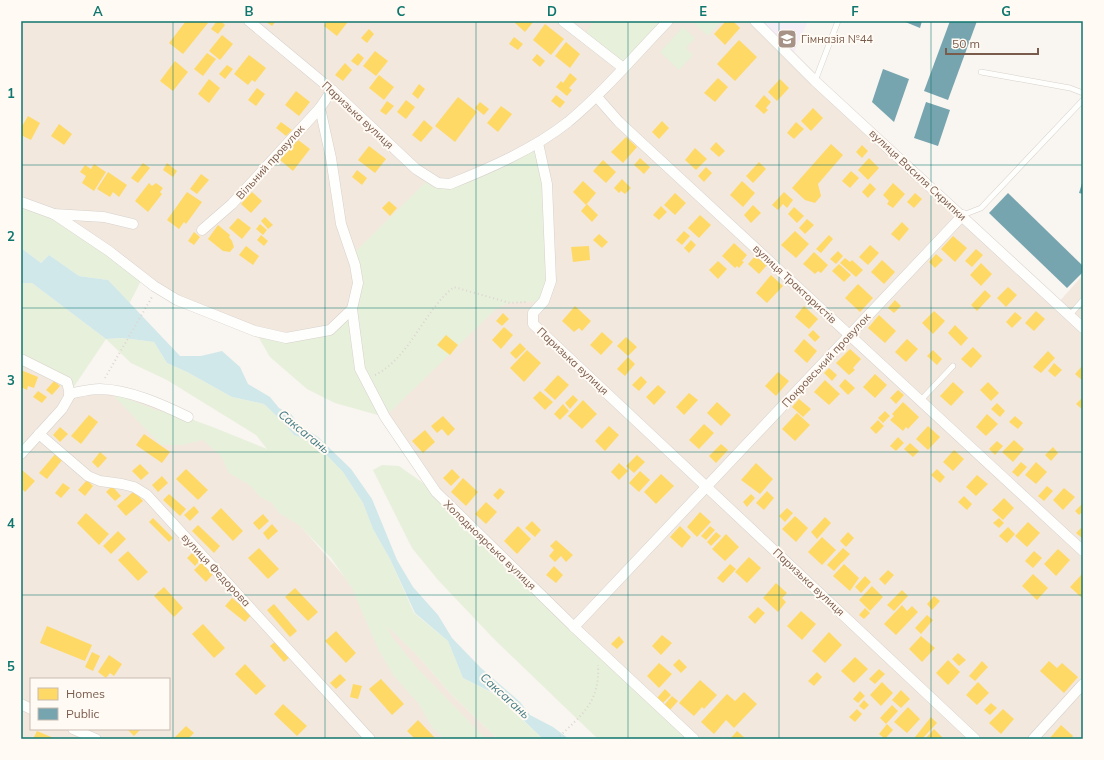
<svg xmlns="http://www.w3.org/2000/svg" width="1104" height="760" viewBox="0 0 1104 760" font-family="Mulish,sans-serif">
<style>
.residential{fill:#f2e8de;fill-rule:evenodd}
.education{fill:#f6eef6}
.green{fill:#e7f0db}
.water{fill:#d0e8ea}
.homes{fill:#ffd966}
.public{fill:#76a5af}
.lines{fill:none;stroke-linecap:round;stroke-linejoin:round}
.service-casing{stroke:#d7d1cb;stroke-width:6}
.minor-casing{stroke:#d7d1cb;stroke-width:11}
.path{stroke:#dcd5d0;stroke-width:2;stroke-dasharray:1 3;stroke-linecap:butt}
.service{stroke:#fefefd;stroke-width:5}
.minor{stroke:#fefefd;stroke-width:10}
.grid{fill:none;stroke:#0f766e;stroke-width:1;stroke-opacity:0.55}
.labels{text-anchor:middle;stroke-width:4;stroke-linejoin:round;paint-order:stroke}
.poi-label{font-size:11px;fill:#7a5c4d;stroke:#fffaf3;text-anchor:start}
.street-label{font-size:11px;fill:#7a5c4d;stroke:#fffaf3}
.water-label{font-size:12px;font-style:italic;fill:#437c86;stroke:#fffaf3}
.neatline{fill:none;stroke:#0f766e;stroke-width:1.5}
.grid-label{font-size:13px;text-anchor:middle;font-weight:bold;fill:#0f766e}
</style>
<rect width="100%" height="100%" fill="#f9f5f0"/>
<g class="residential">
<polygon points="21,21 755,21 1057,304 1083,275 1083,739 694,739 436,492 330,330 286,338 177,300 21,202"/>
<path d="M 21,359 L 58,376 L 69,394 L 89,390 L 152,401 L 193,419 L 251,471 L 291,515 L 381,619 L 419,657 L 451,694 L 498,739 L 21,739 ZM 31,679 L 169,679 L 169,729 L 31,729 Z"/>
</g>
<polygon class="education" points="755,21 808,21 792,57"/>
<g class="green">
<polygon points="594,21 668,21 622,67 583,37"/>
<polygon points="692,21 721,21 708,36"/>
<polygon points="683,27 695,38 686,48 693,55 679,70 660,52"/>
<polygon points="538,143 551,281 544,301 510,303 497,308 385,417 335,403 307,389 270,357 255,331 286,338 330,330 352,309 358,283 352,255 429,179 450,184"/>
<polygon points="21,202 54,214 143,277 129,304 108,280 79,276 49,255 41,263 21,248"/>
<polygon points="21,283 32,283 106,339 123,338 154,342 167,363 187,372 232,397 264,404 283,422 294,435 314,442 343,472 363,503 373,529 390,559 414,613 448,641 463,678 496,695 543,739 498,739 451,694 419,657 387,626 392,637 418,669 486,739 444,739 432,727 419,704 394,676 378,649 352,588 331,558 299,525 279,513 272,503 260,497 251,486 229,473 221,456 203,440 182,445 161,445 110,392 156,410 182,416 210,426 267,449 256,435 167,380 131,363 106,339 69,394 67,382 21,359"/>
<polygon points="382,465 399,466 436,492 694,739 598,739 494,639 438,580 412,548 373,470"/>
</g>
<polygon class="water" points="21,248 41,263 49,255 79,276 108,280 180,356 201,356 222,351 240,367 248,384 270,397 279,408 291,414 298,424 318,437 351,469 372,499 397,560 413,587 438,615 452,638 481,668 520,702 530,715 553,727 569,739 543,739 497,695 463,678 448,641 415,613 390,559 373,529 363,503 343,472 314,442 294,435 283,422 264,404 232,397 187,372 167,363 154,342 123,338 106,339 32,283 21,283"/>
<g class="homes">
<polygon points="186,21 205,21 208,23 183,54 169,43"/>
<polygon points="217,21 221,21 225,25 218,34 211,29"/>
<polygon points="265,21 276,21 272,26"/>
<polygon points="327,21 345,21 347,23 337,36 324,26"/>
<polygon points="516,21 534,21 525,32 515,23"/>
<polygon points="726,21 733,21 740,28 725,45 714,34"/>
<polygon points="545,24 564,39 551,55 533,40"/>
<polygon points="369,29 374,34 367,43 361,38"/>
<polygon points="222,35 233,44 220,60 209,51"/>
<polygon points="514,37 523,44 518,50 509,44"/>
<polygon points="739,40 757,57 735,81 717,64"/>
<polygon points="566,42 580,54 570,68 555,56"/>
<polygon points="375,51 388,61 376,76 363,66"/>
<polygon points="207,53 216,59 203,76 194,69"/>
<polygon points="358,53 364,58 358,66 351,61"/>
<polygon points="537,54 545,61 540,67 532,60"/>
<polygon points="249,55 266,68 255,82 252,80 248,85 234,74"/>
<polygon points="175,61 188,72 173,91 160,81"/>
<polygon points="345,63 352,70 343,81 335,75"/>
<polygon points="227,65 233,69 225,79 219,74"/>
<polygon points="570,73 577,79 569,88 572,90 567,96 556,87 561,81 563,83"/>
<polygon points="379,75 394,87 384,100 369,88"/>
<polygon points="718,78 728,87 715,102 704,93"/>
<polygon points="209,79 220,88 209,103 198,94"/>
<polygon points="780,79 789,88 777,101 768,92"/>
<polygon points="419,84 425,89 418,99 412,94"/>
<polygon points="257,88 265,94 256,106 248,100"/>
<polygon points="296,91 310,102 299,116 285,105"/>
<polygon points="556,95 565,102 560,108 551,101"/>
<polygon points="764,95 771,102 766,108 768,110 764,114 755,106"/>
<polygon points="458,97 477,112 455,142 435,126"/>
<polygon points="406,100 415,107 406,119 397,112"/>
<polygon points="387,101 394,106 386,115 380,111"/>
<polygon points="480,102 489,109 484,115 475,108"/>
<polygon points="501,106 512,114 498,132 487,123"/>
<polygon points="813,108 823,118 811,131 801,121"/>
<polygon points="28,116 40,123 31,140 21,135 21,128"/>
<polygon points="424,120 433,128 421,142 412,135"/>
<polygon points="662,121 669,128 659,139 652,132"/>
<polygon points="281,122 292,130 286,136 276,128"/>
<polygon points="796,122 804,129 794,139 787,133"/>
<polygon points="59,124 72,134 64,145 51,136"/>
<polygon points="626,137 637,147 623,163 611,152"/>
<polygon points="297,139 310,149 293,171 280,160"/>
<polygon points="716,142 725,151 719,157 710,149"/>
<polygon points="831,144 843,155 818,184 821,196 815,203 805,200 792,188"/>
<polygon points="862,145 868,151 862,158 856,152"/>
<polygon points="369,146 386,159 375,173 358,160"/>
<polygon points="695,148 707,159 696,170 685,160"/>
<polygon points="640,158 650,167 644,174 634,165"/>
<polygon points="869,158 879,168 868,180 858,170"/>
<polygon points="603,160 616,172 606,183 593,171"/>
<polygon points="759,162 766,169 753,183 746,176"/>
<polygon points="143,163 150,168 138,183 131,178"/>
<polygon points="167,163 177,171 173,177 163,170"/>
<polygon points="94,164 106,172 94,191 82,183 86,176 80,172 85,165 91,169"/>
<polygon points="706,167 712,173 704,182 698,176"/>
<polygon points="357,170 367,178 362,185 352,177"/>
<polygon points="851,171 859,178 850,188 842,181"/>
<polygon points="108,172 127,185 119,197 113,192 110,197 97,189"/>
<polygon points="201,174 209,180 197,194 190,189"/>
<polygon points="622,179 631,188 625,194 621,191 619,193 614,188"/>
<polygon points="583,181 596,193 586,205 573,192"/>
<polygon points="742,181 755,193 743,207 730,195"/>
<polygon points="149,183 152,186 156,183 163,188 160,192 162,194 148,212 135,201"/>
<polygon points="870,183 876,189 868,198 862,192"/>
<polygon points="893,183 905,194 893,208 887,204 889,201 883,195"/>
<polygon points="187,192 202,202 186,224 184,222 179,229 167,220"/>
<polygon points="252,192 262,201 251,213 241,204"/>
<polygon points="784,192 793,200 787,208 783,204 778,210 772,205"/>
<polygon points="675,193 686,203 675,215 664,205"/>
<polygon points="915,193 922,199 914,208 907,202"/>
<polygon points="389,201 397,208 390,216 382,208"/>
<polygon points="587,204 598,215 592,222 581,211"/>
<polygon points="753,205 761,213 751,223 744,215"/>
<polygon points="661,206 667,212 659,220 653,215"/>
<polygon points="794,207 804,216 797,223 788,214"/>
<polygon points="700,215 711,225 699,238 688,228"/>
<polygon points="265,217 273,225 268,229 261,221"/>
<polygon points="238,218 251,228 242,239 229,228"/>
<polygon points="807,219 814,225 805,234 799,228"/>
<polygon points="902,222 909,229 899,241 891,234"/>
<polygon points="260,224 267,230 263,235 256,229"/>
<polygon points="218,225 230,235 229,237 232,241 234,247 230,252 223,251 208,239"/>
<polygon points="684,231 690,236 682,245 676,240"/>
<polygon points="795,231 809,244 796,258 781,245"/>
<polygon points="194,232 200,237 194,245 188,241"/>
<polygon points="599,234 608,242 602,248 593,240"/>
<polygon points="261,235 268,241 264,246 257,240"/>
<polygon points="829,235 833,239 821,253 816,249"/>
<polygon points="953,236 967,248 955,262 941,249"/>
<polygon points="691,240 696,245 689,253 684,248"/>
<polygon points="734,243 747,255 742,261 744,262 739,268 737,266 735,268 722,256"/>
<polygon points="870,245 879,253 868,265 859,257"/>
<polygon points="246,246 259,256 253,265 239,255"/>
<polygon points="589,246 590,260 573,262 571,247"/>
<polygon points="976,249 983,255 972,267 965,261"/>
<polygon points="838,251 843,256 836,264 830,259"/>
<polygon points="814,252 828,265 821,273 818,271 815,274 803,264"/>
<polygon points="936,254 943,260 935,268 929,262"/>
<polygon points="756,255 767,265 759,274 748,264"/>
<polygon points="845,258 850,262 852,260 863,270 856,277 840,263"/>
<polygon points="882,260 895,272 884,284 871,272"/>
<polygon points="718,261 727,269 718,279 709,270"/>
<polygon points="981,263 992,274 981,286 970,275"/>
<polygon points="839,264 851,275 844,282 832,271"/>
<polygon points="771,275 783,286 767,303 756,293"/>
<polygon points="858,284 873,298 860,312 845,298"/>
<polygon points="1008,287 1017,295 1006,307 997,298"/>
<polygon points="985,290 991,296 977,311 971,305"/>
<polygon points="895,300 901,306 894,313 888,308"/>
<polygon points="575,306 591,321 582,331 579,328 574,332 562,321"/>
<polygon points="804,306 818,319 809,329 795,317"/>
<polygon points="934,311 945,321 933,334 922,323"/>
<polygon points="1036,311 1045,319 1034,331 1025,323"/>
<polygon points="1015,312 1022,318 1012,328 1006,322"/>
<polygon points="503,313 509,319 502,326 496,321"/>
<polygon points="879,315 896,331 885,343 868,328"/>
<polygon points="955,325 968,338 961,346 948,333"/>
<polygon points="504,327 513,335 501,349 492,340"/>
<polygon points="813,330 820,337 815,342 808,335"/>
<polygon points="602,332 613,342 601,355 590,345"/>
<polygon points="446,335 458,345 450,355 437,345"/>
<polygon points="626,337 637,347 628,356 617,346"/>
<polygon points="804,339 817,351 807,363 794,351"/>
<polygon points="907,339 918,349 906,362 895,352"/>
<polygon points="520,343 526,349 516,359 510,353"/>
<polygon points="973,347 982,356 971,368 961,359"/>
<polygon points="850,349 861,359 853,368 855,370 849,375 836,363"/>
<polygon points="527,350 541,363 524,382 510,368"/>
<polygon points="933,350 942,359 937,365 927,356"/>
<polygon points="1048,351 1055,358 1041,373 1033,367"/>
<polygon points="628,357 635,364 625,376 617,369"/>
<polygon points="1054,363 1062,370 1055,377 1048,371"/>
<polygon points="1083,365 1083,381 1075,374"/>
<polygon points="829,368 837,375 832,381 824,373"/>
<polygon points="21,370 38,377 34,388 28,386 27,390 21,387"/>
<polygon points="778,372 789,381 776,396 765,386"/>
<polygon points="875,374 887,385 875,398 863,387"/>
<polygon points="558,375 569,385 555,400 544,390"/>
<polygon points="641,376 647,382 639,391 632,385"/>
<polygon points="845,379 855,388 848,395 839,386"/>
<polygon points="825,380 840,394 829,405 814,392"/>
<polygon points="54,381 60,386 52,395 46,390"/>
<polygon points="953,382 964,392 951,406 940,396"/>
<polygon points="988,382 999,393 991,401 980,390"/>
<polygon points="658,385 666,392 654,405 646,397"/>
<polygon points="898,390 904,395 896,404 890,398"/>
<polygon points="38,391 47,397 42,403 33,397"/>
<polygon points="540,391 553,402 545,410 533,398"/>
<polygon points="689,393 698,400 684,415 676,407"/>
<polygon points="573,395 578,400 570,409 565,403"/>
<polygon points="1082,398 1083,399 1083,410 1076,404"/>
<polygon points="799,399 811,409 803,417 792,407"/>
<polygon points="583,400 597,414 582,429 568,416"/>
<polygon points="717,402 731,415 721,426 707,413"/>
<polygon points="903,402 919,417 908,429 906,427 903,431 890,420 894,416 892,414"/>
<polygon points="997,403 1005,411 1000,417 991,409"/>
<polygon points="563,404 569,411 560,420 554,414"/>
<polygon points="885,411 890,416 883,423 878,418"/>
<polygon points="797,413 810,425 795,441 782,429"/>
<polygon points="987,414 998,424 986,436 976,427"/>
<polygon points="89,415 98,422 81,444 71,436"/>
<polygon points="443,416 455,429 448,436 442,429 437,433 431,426"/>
<polygon points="1015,416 1023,423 1018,429 1009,422"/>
<polygon points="878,420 884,426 876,434 870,428"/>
<polygon points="704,424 714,433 699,449 689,440"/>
<polygon points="609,426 619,435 605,451 595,441"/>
<polygon points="928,426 940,437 928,450 916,439"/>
<polygon points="60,427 68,434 60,442 53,435"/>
<polygon points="425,430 435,442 423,453 412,441"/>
<polygon points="144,434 170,452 162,463 136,445"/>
<polygon points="898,437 904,443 896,451 890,446"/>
<polygon points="1014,440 1024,449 1013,462 1002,452"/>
<polygon points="997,441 1003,446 995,455 989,449"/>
<polygon points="910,443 919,451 913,457 904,449"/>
<polygon points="721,444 728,450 716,463 709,456"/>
<polygon points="1053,447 1058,453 1051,461 1045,455"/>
<polygon points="954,450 964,459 953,471 943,462"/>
<polygon points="100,452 107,458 98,468 92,462"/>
<polygon points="56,453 63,459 47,479 39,473"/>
<polygon points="637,455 645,462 634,473 626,466"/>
<polygon points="1021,462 1027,467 1018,477 1012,472"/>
<polygon points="1036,462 1047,472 1036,484 1025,475"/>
<polygon points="619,463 628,471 619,480 611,472"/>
<polygon points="756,463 773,479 760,494 741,480"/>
<polygon points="140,464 149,473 141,480 132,471"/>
<polygon points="186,469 208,490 198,500 176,479"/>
<polygon points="452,469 460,477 451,486 443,478"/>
<polygon points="937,469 945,477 940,483 931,475"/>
<polygon points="22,470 35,481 25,492 21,488"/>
<polygon points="640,471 650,480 639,492 629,483"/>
<polygon points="661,474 674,486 656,504 644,492"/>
<polygon points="977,475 988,484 976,496 966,487"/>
<polygon points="162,476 168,483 158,492 152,485"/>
<polygon points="463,478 478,492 466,506 451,492"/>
<polygon points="87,480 93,486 85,496 78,490"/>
<polygon points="63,483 70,488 61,498 55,493"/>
<polygon points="112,486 121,496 115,501 106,492"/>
<polygon points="1047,486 1053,491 1044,501 1038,496"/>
<polygon points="500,488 505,492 498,500 493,495"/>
<polygon points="1064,488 1075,497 1063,510 1053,500"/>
<polygon points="134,491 143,501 126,516 117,506"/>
<polygon points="767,491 774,498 764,510 756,503"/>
<polygon points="169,494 186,509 180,516 163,500"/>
<polygon points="751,494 755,498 747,507 743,502"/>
<polygon points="964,496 972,504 967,510 958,502"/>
<polygon points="1004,498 1014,508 1003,520 992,510"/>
<polygon points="486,502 497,512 486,524 475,514"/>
<polygon points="1083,503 1083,515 1081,513 1079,515 1075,511"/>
<polygon points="194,506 199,512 190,521 184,515"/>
<polygon points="221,508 243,531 233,541 211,518"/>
<polygon points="787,508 793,513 785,522 779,516"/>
<polygon points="700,512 711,522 697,537 687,527"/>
<polygon points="86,513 109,534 99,545 77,523"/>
<polygon points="263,514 269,521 259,530 253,523"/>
<polygon points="795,516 808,528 796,542 782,529"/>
<polygon points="825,517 831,523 817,539 811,532"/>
<polygon points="153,518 173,538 169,542 149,522"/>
<polygon points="999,518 1004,523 999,528 993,523"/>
<polygon points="532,521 541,530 535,537 525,528"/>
<polygon points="1028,522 1040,533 1027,547 1015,536"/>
<polygon points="272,524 278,531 268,540 263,533"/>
<polygon points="198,525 220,546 214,553 192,531"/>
<polygon points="518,526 531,539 517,554 504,541"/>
<polygon points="680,526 691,537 682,548 670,537"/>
<polygon points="710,526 715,530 706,540 701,536"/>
<polygon points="1083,526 1083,537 1082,538 1076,533"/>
<polygon points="1008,527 1015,534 1007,543 999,536"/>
<polygon points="118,531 126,539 111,554 103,546"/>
<polygon points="716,532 721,536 711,546 707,542"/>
<polygon points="848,532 854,538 846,547 840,541"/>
<polygon points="726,534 739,547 725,561 712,549"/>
<polygon points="822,537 836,550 822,565 808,552"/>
<polygon points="556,540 573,555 566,562 561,556 555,562 549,556 554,550 550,546"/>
<polygon points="259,548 279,569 268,579 248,558"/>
<polygon points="843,548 850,554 834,571 827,565"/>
<polygon points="1058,549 1070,560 1056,576 1044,564"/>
<polygon points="128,551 148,572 138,581 118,560"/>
<polygon points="194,551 202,558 195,566 187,558"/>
<polygon points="1034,551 1042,558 1033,568 1025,561"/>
<polygon points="749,557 761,568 747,583 735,572"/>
<polygon points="202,562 214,573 206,582 194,570"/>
<polygon points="730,564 736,569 723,583 717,578"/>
<polygon points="844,564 859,578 850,591 833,576"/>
<polygon points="554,566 563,575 556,583 546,575"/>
<polygon points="888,570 894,575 885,585 879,579"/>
<polygon points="1083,573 1083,596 1082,598 1070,587"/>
<polygon points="1033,574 1048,588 1037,600 1022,586"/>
<polygon points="865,576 871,582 861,593 855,587"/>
<polygon points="776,583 787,593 782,598 786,602 778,612 763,598"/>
<polygon points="872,586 883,597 870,611 859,600"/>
<polygon points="164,587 183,608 174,617 154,596"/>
<polygon points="295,588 318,612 308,621 285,597"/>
<polygon points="902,590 908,596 894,611 887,605"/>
<polygon points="934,596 940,601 932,610 927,604"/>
<polygon points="232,598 252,614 245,622 225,606"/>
<polygon points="274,604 297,631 290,637 267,610"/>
<polygon points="902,605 907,611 912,606 918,612 896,635 884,624"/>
<polygon points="758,607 765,613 755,624 748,617"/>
<polygon points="865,608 870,613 864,619 859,615"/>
<polygon points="801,611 816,624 802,640 787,626"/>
<polygon points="927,615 933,620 921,634 915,628"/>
<polygon points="203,624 225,648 214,658 192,634"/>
<polygon points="47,626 92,645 85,661 40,643"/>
<polygon points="336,631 356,653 346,663 325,641"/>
<polygon points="829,632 842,645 825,663 812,651"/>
<polygon points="662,635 672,643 661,655 652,646"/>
<polygon points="619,636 624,642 617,649 611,644"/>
<polygon points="921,636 935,648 922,662 909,649"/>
<polygon points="277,640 291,656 284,662 270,646"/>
<polygon points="92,652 100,656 93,671 85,667"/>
<polygon points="958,653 966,660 959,666 952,659"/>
<polygon points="109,655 122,664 114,676 110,673 106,678 98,672"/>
<polygon points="855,657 868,669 854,683 841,671"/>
<polygon points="679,659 687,667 681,673 673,665"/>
<polygon points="948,660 960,672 948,685 936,673"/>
<polygon points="982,661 988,667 975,681 969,676"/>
<polygon points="1049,661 1057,668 1062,663 1078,677 1064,693 1040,671"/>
<polygon points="659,663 672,674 659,688 647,676"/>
<polygon points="245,664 266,686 256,695 235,674"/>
<polygon points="879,669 885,674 875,684 869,679"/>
<polygon points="817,672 822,677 814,686 808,681"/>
<polygon points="340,674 346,680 336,689 330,683"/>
<polygon points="381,679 404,704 392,715 369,689"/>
<polygon points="700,680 717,695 704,709 702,707 694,716 679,703"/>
<polygon points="882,682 893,693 881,706 870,695"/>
<polygon points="978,682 989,693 977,705 966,695"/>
<polygon points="353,684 362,686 358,699 350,697"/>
<polygon points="665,689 671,695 663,703 657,698"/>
<polygon points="901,690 910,699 901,708 892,700"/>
<polygon points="860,691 865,696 858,703 853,699"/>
<polygon points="744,692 757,704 734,728 726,720 714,734 701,722 727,694 735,701"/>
<polygon points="672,696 678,701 670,710 664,705"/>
<polygon points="864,700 869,705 864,710 859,706"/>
<polygon points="991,703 997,708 990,715 984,710"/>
<polygon points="283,704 307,726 297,736 274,714"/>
<polygon points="892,705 898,711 886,724 880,718"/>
<polygon points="908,707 920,719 907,733 894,722"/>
<polygon points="857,709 862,714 855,722 849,717"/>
<polygon points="1003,709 1014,719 1001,734 989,723"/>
<polygon points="931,717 937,723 922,739 917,739 915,737"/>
<polygon points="418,720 436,739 415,739 407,731"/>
<polygon points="887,724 893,730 885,739 879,734"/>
<polygon points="1061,725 1073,736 1071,739 1049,739"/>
<polygon points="186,726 194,733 188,739 173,739"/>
<polygon points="127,729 141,729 134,736"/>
<polygon points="934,729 944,739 925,739"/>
<polygon points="37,731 56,739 33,739"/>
<polygon points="737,731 746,739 730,739"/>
</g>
<g class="public">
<polygon points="903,21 922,21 920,28"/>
<polygon points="950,21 977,21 948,100 924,91"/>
<polygon points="883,69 909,79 894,122 872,102"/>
<polygon points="926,102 950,110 938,146 914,138"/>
<polygon points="1083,180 1083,194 1079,193"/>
<polygon points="1008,193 1083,266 1083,272 1067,288 989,213"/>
</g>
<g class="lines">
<defs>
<g id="service">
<polyline points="981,72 1070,88 1083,93"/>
<polyline points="815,81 838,21"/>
<polyline points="963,215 981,208 1083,100"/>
<polyline points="1069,316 1083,300"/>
<polyline points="921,400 953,366"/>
</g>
<g id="minor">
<path d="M 249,21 L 332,90 L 416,169 L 438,183 L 450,184 C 490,168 534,149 568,122 C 604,92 635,55 668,21"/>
<polyline points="563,21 622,67"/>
<polyline points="755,21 815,81 1083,328"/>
<polyline points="597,97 619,122 1083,551"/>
<polyline points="538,143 547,184 551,281 544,301 533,313 533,324 975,739"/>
<polyline points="21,202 54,214 104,217 133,224"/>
<polyline points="54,214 109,251 154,286 177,300 255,331 286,338 330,330 352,309 358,283 355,265 341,224 331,158 320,108"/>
<polyline points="202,230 232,204 320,108 332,90"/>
<polyline points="352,309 360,369 385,417 436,492 574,627 694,739"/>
<polyline points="21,359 67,382 70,395 62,409 21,454"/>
<path d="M 69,394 C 79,392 89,389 100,389 C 130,390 161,404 188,417"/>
<polyline points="39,434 88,476 100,481 122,484 134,487 147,495 370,739"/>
<polyline points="574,627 963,215"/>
<polyline points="21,704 31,709"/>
<polyline points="73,729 96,739"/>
<polyline points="1033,739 1083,684"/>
</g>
</defs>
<use href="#service" class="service-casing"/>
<use href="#minor" class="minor-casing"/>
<g class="path">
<path d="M 375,375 C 410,358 424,310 454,287 L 510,303 L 527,302"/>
<polyline points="105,378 152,297"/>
<path d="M 557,739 C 582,714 600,703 598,665"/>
</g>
<use href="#service" class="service"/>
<use href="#minor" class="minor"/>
</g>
<path class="grid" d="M 173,21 L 173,739M 325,21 L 325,739M 476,21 L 476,739M 628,21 L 628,739M 779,21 L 779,739M 931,21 L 931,739M 21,165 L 1083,165M 21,308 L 1083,308M 21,452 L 1083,452M 21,595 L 1083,595"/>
<defs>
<symbol id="school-square" viewBox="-11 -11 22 22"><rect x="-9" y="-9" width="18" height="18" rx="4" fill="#a69286" stroke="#fffaf3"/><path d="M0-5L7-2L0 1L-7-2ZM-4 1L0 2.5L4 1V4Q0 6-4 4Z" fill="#fff"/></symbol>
</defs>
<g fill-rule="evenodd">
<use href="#school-square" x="776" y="28" width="22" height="22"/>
</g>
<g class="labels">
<g class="poi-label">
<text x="801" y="43">Гімназія №44</text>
</g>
<g class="street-label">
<text transform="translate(358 115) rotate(43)" y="4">Паризька вулиця</text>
<text transform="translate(270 162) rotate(-48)" y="4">Вільний провулок</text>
<text transform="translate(918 175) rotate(43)" y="4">вулиця Василя Скрипки</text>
<text transform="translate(795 284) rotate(43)" y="4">вулиця Трактористів</text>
<text transform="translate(826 360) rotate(-47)" y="4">Покровський провулок</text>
<text transform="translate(573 361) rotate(43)" y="4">Паризька вулиця</text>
<text transform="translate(490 545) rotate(44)" y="4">Холодноярська вулиця</text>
<text transform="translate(216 570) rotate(47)" y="4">вулиця Федорова</text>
<text transform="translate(809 582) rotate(43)" y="4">Паризька вулиця</text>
</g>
<g class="water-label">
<text transform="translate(304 432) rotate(39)" y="4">Саксагань</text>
<text transform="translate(505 696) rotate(42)" y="4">Саксагань</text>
</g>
</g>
<rect width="1104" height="760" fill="none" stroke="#fffaf3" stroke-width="44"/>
<rect x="30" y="678" width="140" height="52" fill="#fffaf3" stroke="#cabbb1"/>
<rect x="38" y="688" width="20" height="12" fill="#ffd966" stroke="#cabbb1"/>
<text x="66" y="698" font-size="12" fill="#7a5c4d">Homes</text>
<rect x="38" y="708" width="20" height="12" fill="#76a5af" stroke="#cabbb1"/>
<text x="66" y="718" font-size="12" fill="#7a5c4d">Public</text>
<path d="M946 48v6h92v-6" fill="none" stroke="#7a5c4d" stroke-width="2"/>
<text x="952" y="48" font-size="12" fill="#7a5c4d" stroke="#fffaf3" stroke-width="3" paint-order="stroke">50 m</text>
<rect x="22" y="22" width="1060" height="716" class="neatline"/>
<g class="grid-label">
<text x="98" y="16">A</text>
<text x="249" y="16">B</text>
<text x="401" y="16">C</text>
<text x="552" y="16">D</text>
<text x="703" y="16">E</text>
<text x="855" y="16">F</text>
<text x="1006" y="16">G</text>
<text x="11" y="98">1</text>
<text x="11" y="241">2</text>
<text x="11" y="385">3</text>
<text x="11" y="528">4</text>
<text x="11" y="671">5</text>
</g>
</svg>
